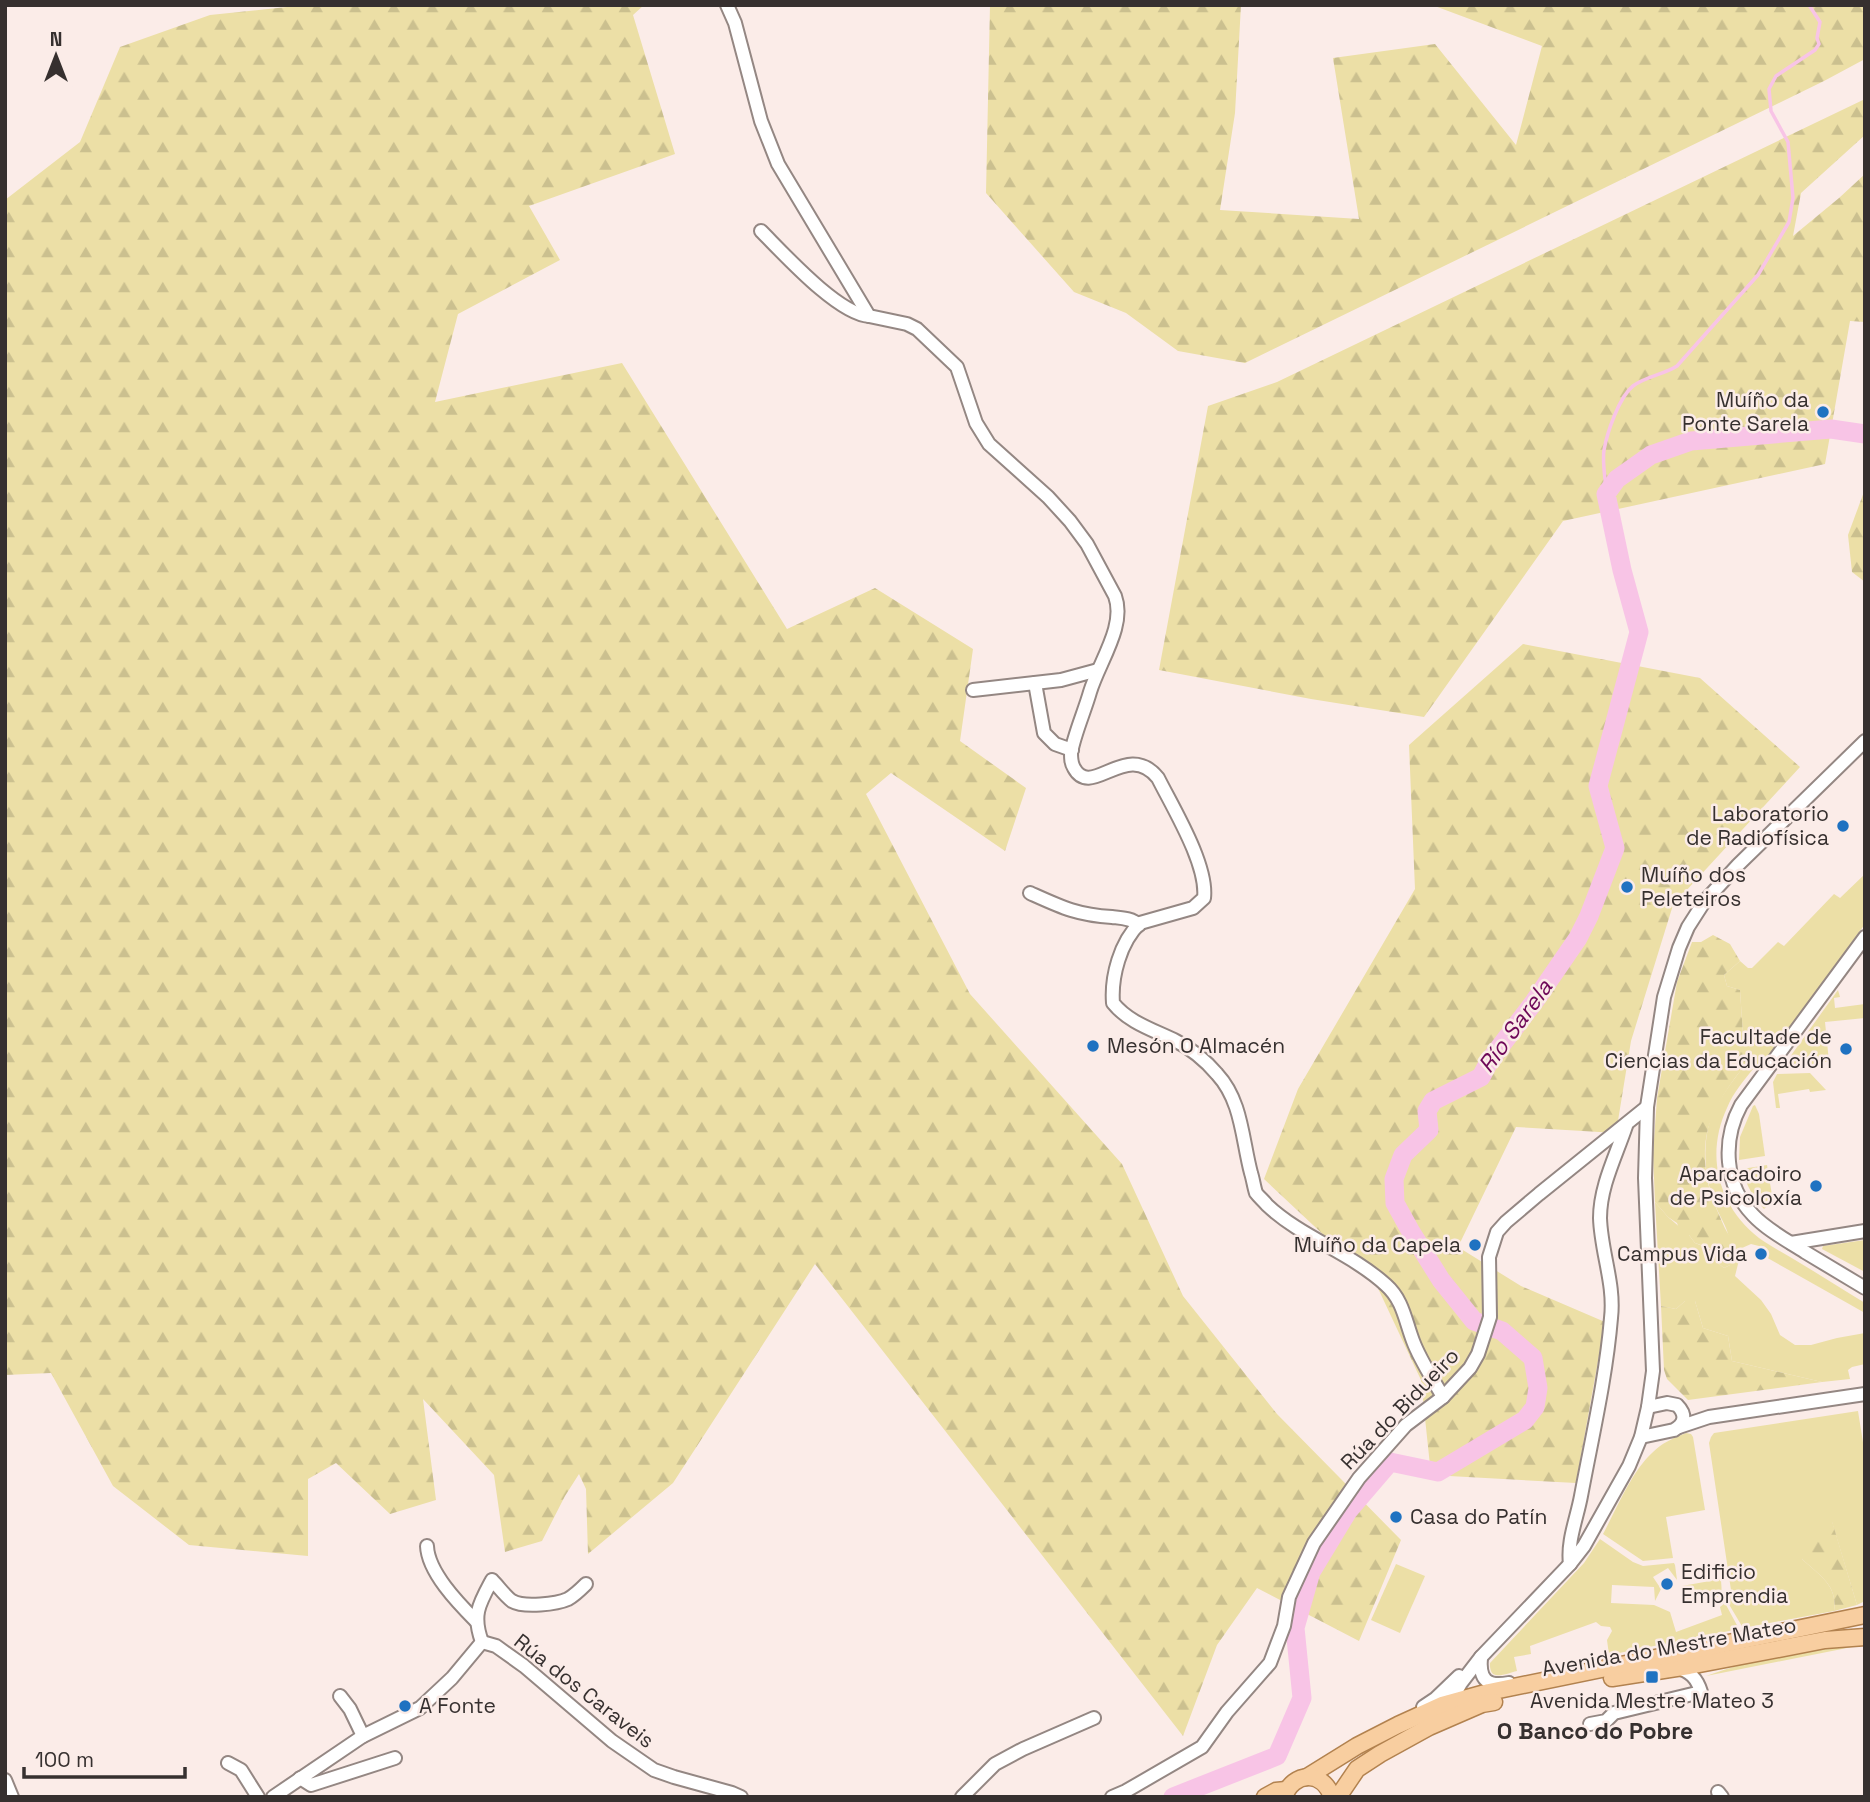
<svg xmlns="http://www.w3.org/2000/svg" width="1870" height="1802" viewBox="0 0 1870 1802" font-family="'Space Grotesk',sans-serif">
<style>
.green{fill:#ecdfa6}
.forest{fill:url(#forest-firs)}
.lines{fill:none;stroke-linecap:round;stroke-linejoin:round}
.stream{stroke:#f8c4e6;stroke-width:3.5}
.river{stroke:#f8c4e6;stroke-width:19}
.minor-casing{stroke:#948783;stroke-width:16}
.major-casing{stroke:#b2824f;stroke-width:19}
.minor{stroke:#fff;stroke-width:12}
.major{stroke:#f8cea0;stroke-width:16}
.poi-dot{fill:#1f72c1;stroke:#fbece8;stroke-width:2.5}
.labels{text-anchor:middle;stroke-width:5;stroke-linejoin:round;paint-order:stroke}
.poi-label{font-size:21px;fill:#36302f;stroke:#fbece8;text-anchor:end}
.street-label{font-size:21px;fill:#36302f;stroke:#fbece8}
.water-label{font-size:23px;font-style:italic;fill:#6e0858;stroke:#fbece8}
.neighbourhood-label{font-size:23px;font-weight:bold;fill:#36302f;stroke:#fbece8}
</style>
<defs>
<pattern id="forest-firs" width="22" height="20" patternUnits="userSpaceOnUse" patternTransform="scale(1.75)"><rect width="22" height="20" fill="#ecdfa6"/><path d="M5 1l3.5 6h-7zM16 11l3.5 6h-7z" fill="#cbc08f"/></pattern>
</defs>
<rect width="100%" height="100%" fill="#fbece8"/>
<g class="green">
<path d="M 1865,874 L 1865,924 L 1761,1067 L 1754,1068 C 1744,1080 1733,1093 1727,1108 C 1705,1155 1718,1206 1759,1238 C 1772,1247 1787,1255 1800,1263 C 1822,1276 1843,1290 1865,1303 L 1865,1313 L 1764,1256 L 1759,1246 L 1751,1244 L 1742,1248 L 1735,1276 L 1761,1300 L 1771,1314 L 1780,1335 L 1795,1345 L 1811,1345 L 1837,1338 L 1865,1333 L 1865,1364 L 1852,1367 L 1848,1370 L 1850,1379 L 1822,1382 L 1732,1361 L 1728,1336 L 1703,1328 L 1695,1301 L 1685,1301 L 1676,1309 L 1661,1306 L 1655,1202 L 1668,1217 L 1689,1235 L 1695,1243 L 1710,1249 L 1713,1259 L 1724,1268 L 1730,1265 C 1730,1256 1731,1246 1729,1238 C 1727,1226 1718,1214 1714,1202 C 1705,1178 1702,1146 1710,1121 C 1718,1099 1737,1074 1752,1057 L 1743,1035 L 1740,990 L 1727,986 L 1724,975 L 1740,961 L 1748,968 L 1752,968 L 1778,942 L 1784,946 L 1834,894 L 1840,898 Z"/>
<path d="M 1838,990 L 1840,997 L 1834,998 L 1835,1008 L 1865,1004 L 1865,1018 L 1825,1022 L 1829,1062 C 1822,1062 1816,1062 1810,1068 L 1782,1068 Z"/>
<polygon points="1810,1073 1826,1090 1810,1092 1809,1089 1778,1094 1780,1108 1776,1108 1773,1082 1777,1074"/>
<polygon points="1755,1105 1759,1114 1765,1156 1739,1160 1740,1137 1753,1106"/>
<path d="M 1767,1165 L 1773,1201 L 1764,1209 C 1753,1197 1746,1185 1742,1169 Z"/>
<polygon points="1865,1240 1865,1272 1822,1249 1823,1246"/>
<path d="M 1858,1411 L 1865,1455 L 1865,1601 L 1857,1605 L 1832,1522 L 1802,1559 C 1819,1575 1838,1585 1834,1611 L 1743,1628 L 1727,1601 L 1731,1590 L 1709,1443 L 1711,1437 L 1714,1433 Z"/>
<path d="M 1686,1433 L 1691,1434 L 1693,1437 L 1705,1510 L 1666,1517 L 1673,1558 L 1643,1561 L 1603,1534 C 1616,1510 1632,1471 1652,1453 C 1662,1443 1673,1438 1686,1433 Z"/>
<path d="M 1600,1539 L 1633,1562 L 1643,1566 L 1674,1563 L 1675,1565 L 1677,1580 L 1668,1568 L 1653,1577 L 1661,1589 L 1655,1601 L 1654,1587 L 1612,1585 L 1611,1603 L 1654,1605 L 1670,1612 L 1676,1632 L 1722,1615 L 1720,1607 L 1725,1603 L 1739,1629 L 1609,1655 L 1607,1640 L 1612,1631 L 1610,1627 L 1601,1626 L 1596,1622 L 1530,1646 L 1531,1654 L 1514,1657 L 1517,1671 C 1505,1674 1489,1682 1490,1663 L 1584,1563 Z"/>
<polygon points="1396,1564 1425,1576 1400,1633 1371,1620"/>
<path d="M 1721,1579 C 1721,1587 1724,1594 1716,1598 L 1713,1590 L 1684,1601 L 1682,1586 Z"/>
<path d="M 1857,1643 L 1857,1646 L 1706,1676 C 1755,1658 1806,1649 1857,1643 Z"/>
</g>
<g class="forest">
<polygon points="306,5 644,5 633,15 675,154 529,206 560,260 458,314 435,402 622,363 787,629 875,588 973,649 960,741 1026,788 1005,851 891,773 866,794 970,994 1122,1164 1183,1296 1277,1414 1401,1540 1359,1641 1257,1588 1217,1645 1183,1736 815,1264 673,1483 588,1554 586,1489 579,1474 565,1496 542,1541 505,1552 494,1475 423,1399 436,1500 390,1514 336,1463 308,1479 308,1556 189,1545 113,1486 51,1373 5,1375 5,200 80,142 120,47 210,15"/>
<polygon points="990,5 1241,5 1235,113 1220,210 1359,219 1333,58 1435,44 1516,145 1542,46 1432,5 1865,5 1865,59 1824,81 1245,363 1178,351 1126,313 1074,292 986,193"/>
<polygon points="1865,99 1865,135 1801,193 1793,236 1839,198 1865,174 1865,322 1850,321 1825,464 1563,521 1424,717 1311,699 1159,670 1208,406 1277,382"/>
<polygon points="1865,489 1865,582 1852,572 1848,535"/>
<polygon points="1523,644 1700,678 1800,767 1673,905 1631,1041 1616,1133 1516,1127 1458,1247 1521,1286 1605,1322 1576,1483 1431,1475 1421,1380 1376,1284 1264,1179 1298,1089 1415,889 1409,745"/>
<path d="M 1713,935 L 1730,944 L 1740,961 L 1724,975 L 1727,986 L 1740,990 L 1743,1035 L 1748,1035 L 1752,1057 C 1736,1075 1720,1097 1711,1120 C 1700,1147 1705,1184 1717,1210 C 1722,1221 1726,1234 1735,1242 L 1730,1265 L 1724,1268 L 1713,1259 L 1710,1248 L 1695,1243 L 1689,1235 L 1682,1237 L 1677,1223 L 1668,1217 L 1655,1202 L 1653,1154 L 1657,1098 L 1677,982 L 1692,942 L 1701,942 Z"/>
<polygon points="1685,1301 1695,1301 1703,1328 1728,1336 1732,1361 1822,1382 1688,1400 1667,1379 1664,1370 1661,1306 1676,1309"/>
<path d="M 1817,1521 L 1832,1521 L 1857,1605 L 1834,1611 C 1838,1585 1819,1575 1802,1559 L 1804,1542 Z"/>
</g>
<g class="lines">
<path class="stream" d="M 1606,494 C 1606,480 1602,464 1604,450 C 1607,433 1619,397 1633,386 C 1646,376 1663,375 1677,366 L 1758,275 L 1789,222 L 1793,198 L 1788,142 L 1771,111 L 1769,89 L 1776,76 L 1815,50 L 1819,44 L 1817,38 L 1820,22 L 1809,5"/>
<polyline class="river" points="1173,1797 1277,1756 1302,1698 1295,1628 1311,1572 1348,1511 1390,1462 1438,1472 1525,1420 1535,1407 1538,1388 1533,1358 1502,1331 1474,1321 1441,1280 1411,1232 1395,1203 1394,1179 1403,1155 1429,1130 1427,1111 1433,1101 1481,1077 1490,1060 1534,1002 1578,938 1589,916 1615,848 1598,786 1639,632 1622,570 1606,494 1617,479 1651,455 1691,441 1831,429 1865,434"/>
<defs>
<g id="minor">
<path d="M 727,5 L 735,23 L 761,121 L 778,164 L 869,316 L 907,324 L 917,329 L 957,367 L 976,423 L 989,444 L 1048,497 L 1070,521 L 1087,544 L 1115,596 C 1126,626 1099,662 1090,692 C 1085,710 1074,735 1071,753 C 1071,759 1071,763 1074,768 C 1091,800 1127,739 1158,778 C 1173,808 1208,865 1204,898 L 1193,908 L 1140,923 C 1120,942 1111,977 1113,1003 C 1129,1023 1154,1030 1176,1041 C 1192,1049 1205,1060 1217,1074 C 1242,1101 1242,1139 1251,1173 C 1253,1179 1254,1187 1256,1193 C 1259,1197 1264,1201 1267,1205 C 1302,1238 1350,1252 1386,1285 C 1403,1300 1405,1320 1413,1341 C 1420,1360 1433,1379 1443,1397"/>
<path d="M 761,231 C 784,254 838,314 869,316"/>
<polyline points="1035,683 1044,733 1055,744 1072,750"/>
<polyline points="973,690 1061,680 1098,670"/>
<path d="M 1030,893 C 1061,907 1077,915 1112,917 C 1121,918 1132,918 1139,925"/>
<path d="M 1865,937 L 1741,1105 C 1722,1140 1724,1185 1753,1215 C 1767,1230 1788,1241 1805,1252 C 1825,1264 1845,1276 1865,1288"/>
<polyline points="1791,1243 1865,1231"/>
<polyline points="1679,1427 1709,1417 1865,1394"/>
<path d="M 1641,1437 L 1674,1430 C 1686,1423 1686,1414 1677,1405 L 1667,1403 L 1648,1407"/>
<path d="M 427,1546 C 428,1572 458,1603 476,1621"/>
<path d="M 1570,1564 C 1567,1541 1577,1518 1581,1496 C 1592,1437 1606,1378 1611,1318 C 1615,1284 1601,1252 1600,1218 C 1600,1186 1616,1156 1626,1126"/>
<polyline points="482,1642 496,1646 524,1666 612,1741 654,1770 674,1777 732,1793 741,1797"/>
<path d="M 482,1642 C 472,1615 479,1604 492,1580 C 498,1586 505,1596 512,1601 C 524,1608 557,1604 568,1599 C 575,1595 581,1589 586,1584"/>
<path d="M 1481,1657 C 1479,1680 1487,1687 1509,1683"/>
<polyline points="340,1696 350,1709 363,1736"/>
<polyline points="1448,1706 1461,1683 1481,1657 1570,1564 1584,1546 1629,1466 1641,1437 1648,1407 1653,1371 1645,1178 1647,1107 1664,997 1679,948 1688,927 1704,902 1738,865 1865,741"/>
<polyline points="1423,1707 1435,1699 1459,1676"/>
<path d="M 1590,1724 L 1606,1721 L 1614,1713 L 1701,1692 C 1697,1678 1690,1671 1677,1668"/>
<polyline points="228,1763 241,1770 258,1797"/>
<polyline points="300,1778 311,1785 395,1758"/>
<polyline points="5,1780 12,1797"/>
<polyline points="1718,1792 1722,1797"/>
<polyline points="273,1797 363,1736 420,1708 452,1678 482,1642"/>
<polyline points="962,1797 995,1764 1023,1749 1094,1718"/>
<polyline points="1112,1797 1126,1791 1202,1747 1227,1712 1270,1663 1284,1626 1289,1597 1314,1543 1359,1478 1406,1425 1443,1397 1470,1368 1478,1354 1490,1317 1489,1257 1497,1232 1506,1222 1539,1194 1647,1107"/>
</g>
<g id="major">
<polyline points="1612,1678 1689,1666 1825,1640 1865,1637"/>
<polyline points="1307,1777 1357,1746 1398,1725 1442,1705 1489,1692 1865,1615"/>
<polyline points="1265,1797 1276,1791 1286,1790"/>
<path d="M 1284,1797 C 1293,1771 1323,1770 1332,1797"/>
<polyline points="1338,1797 1357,1769 1380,1754 1429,1727 1482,1704 1494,1702"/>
</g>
</defs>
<use href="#minor" class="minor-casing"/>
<use href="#major" class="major-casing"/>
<use href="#minor" class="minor"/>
<use href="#major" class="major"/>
</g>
<g class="poi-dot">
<circle cx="1823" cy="412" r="7"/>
<circle cx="1843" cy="826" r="7"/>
<circle cx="1627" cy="887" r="7"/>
<circle cx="1093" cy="1046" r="7"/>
<circle cx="1846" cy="1049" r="7"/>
<circle cx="1816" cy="1186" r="7"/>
<circle cx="1475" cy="1245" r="7"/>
<circle cx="1761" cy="1254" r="7"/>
<circle cx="1396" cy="1517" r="7"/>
<circle cx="1667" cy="1584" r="7"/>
<rect x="1645" y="1670" width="14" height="14" rx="3.5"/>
<circle cx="405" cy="1706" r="7"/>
</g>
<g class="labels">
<g class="poi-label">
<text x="1809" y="407">Muíño da<tspan x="1809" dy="24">Ponte Sarela</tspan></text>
<text x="1829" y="821">Laboratorio<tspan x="1829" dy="24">de Radiofísica</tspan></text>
<text x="1641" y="882" text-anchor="start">Muíño dos<tspan x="1641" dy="24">Peleteiros</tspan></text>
<text x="1832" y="1044">Facultade de<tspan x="1832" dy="24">Ciencias da Educación</tspan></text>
<text x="1107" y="1053" text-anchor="start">Mesón O Almacén</text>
<text x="1802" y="1181">Aparcadoiro<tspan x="1802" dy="24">de Psicoloxía</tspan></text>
<text x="1461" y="1252">Muíño da Capela</text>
<text x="1747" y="1261">Campus Vida</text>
<text x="1410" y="1524" text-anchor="start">Casa do Patín</text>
<text x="1681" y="1579" text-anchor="start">Edificio<tspan x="1681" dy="24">Emprendia</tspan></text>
<text x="1652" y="1708" text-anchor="middle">Avenida Mestre Mateo 3</text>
<text x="419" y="1713" text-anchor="start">A Fonte</text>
</g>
<g class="street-label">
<text transform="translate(1400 1409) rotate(-46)" y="7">Rúa do Bidueiro</text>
<text transform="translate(1669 1647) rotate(-10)" y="7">Avenida do Mestre Mateo</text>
<text transform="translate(584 1691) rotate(38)" y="7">Rúa dos Caraveis</text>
</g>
<g class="water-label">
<text transform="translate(1515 1026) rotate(-54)" y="8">Río Sarela</text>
</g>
<g class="neighbourhood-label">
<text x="1595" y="1739">O Banco do Pobre</text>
</g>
</g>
<rect width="1870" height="1802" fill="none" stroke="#36302f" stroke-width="14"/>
<g transform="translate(56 56)" stroke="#fbece8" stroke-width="5" paint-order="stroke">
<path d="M0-5L12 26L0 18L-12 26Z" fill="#36302f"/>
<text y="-10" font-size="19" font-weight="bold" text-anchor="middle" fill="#36302f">N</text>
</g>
<path d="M24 1767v10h161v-10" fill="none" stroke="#36302f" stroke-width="3.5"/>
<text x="35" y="1767" font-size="21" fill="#36302f" stroke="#fbece8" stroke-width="5" paint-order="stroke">100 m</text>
</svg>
